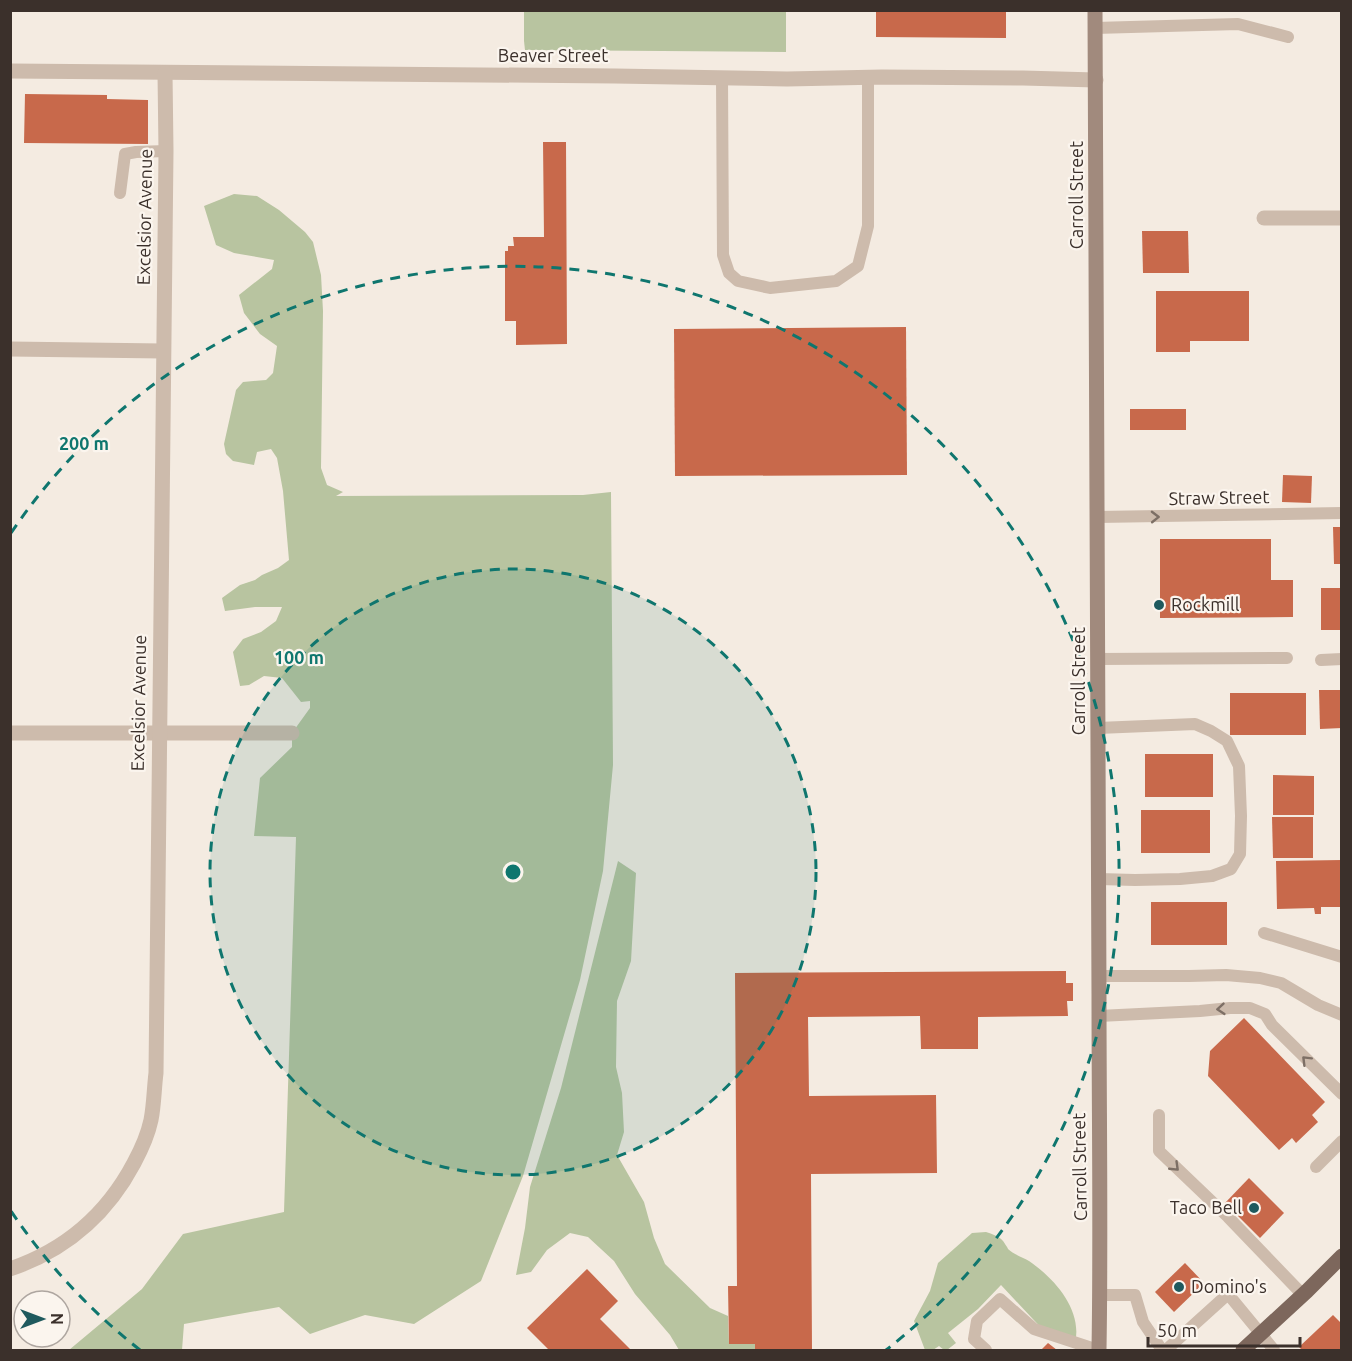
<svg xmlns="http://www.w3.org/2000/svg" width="1352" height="1361" viewBox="0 0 1352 1361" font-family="Ubuntu,sans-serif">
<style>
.green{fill:#b8c4a0}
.building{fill:#c8694b}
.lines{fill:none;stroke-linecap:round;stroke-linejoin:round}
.lane{stroke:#cdbbac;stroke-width:12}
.street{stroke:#cdbbac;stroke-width:15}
.secondary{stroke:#a18a7d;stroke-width:15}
.primary{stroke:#7d675c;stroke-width:15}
.oneway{stroke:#7d6f65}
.ring{fill:none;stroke:#0f766e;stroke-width:3;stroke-dasharray:10 8}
.poi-dot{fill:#1f5a5e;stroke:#fbf5ee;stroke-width:2}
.labels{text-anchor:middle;stroke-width:4.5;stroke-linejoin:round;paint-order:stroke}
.street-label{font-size:18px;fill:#3b302b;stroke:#fbf5ee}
.poi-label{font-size:18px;fill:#3b302b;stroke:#fbf5ee;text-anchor:start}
.centre{fill:#0f766e;stroke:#fbf5ee;stroke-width:3}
.ring-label{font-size:18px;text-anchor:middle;font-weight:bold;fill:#0f766e;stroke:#fbf5ee;stroke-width:4.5;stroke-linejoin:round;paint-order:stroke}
</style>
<rect width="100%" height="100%" fill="#f4ebe1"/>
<g class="green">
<polygon points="524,11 786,11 786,52 525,50 524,41"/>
<polygon points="234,194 257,196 279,210 305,232 313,242 321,275 323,311 321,468 327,485 343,492 336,496 583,495 611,492 613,765 603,871 580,980 523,1176 481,1281 414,1324 365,1315 310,1334 279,1307 184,1324 182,1350 69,1350 142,1289 183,1234 284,1212 296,837 254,836 260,778 292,747 292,733 310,708 310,701 301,702 282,678 264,676 249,685 240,686 233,652 243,639 261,632 276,621 282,607 255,607 225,611 222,598 240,585 255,580 262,575 278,568 289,560 283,491 277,458 271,449 257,452 254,465 233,461 226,454 224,444 236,390 243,382 266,380 273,373 277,346 260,334 244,313 239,295 272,269 274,260 234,253 216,245 204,206"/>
<polygon points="618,861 636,873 631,961 617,1001 616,1067 622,1093 624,1132 617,1155 644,1202 654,1238 665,1264 710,1308 728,1316 729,1344 755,1344 755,1350 679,1350 670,1335 635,1294 614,1261 588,1237 570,1233 547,1250 531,1272 516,1275 525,1228 530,1187 561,1088"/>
<path d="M 986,1232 C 992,1234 999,1236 1003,1241 C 1003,1241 1008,1248 1008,1249 C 1013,1254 1022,1257 1029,1261 C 1054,1278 1083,1310 1075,1343 L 1046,1333 L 1001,1285 L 978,1309 L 948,1333 L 956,1343 L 947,1350 L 944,1350 L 939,1346 L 933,1350 L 925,1350 L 914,1321 L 930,1291 L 938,1263 L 972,1233 Z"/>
</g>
<g class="building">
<polygon points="876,10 1006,10 1006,38 876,37"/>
<polygon points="25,94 107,95 107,99 148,100 148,144 24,143"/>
<polygon points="543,142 566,142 567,344 516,345 516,321 505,321 505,251 508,251 508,246 514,246 513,237 544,237"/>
<polygon points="1142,231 1188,231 1189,273 1143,273"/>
<polygon points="1156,291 1249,291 1249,341 1190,341 1190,352 1156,352"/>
<polygon points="906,327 907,475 675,476 674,329"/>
<rect x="1130" y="409" width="56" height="21"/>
<polygon points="1283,475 1312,476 1311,503 1282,502"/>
<polygon points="1333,527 1342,527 1342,564 1334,564"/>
<polygon points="1160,539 1271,539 1271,580 1293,580 1293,617 1160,618"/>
<rect x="1321" y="588" width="21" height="42"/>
<polygon points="1319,690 1342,690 1342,728 1320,729"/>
<rect x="1230" y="693" width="76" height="42"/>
<rect x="1145" y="754" width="68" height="43"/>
<polygon points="1273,775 1314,776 1314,815 1273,815"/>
<rect x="1141" y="810" width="69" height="43"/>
<polygon points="1272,817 1313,817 1313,858 1273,858"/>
<polygon points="1342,860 1342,907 1321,907 1321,914 1315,914 1314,908 1277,909 1276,861"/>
<rect x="1151" y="902" width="76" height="43"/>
<polygon points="1066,971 1066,983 1073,983 1073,1001 1067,1001 1068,1016 978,1017 978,1049 921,1049 920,1016 808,1017 809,1096 936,1095 937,1173 811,1174 812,1350 755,1350 755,1344 729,1344 728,1286 737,1286 735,973"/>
<polygon points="1244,1018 1325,1102 1312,1115 1318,1122 1296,1143 1292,1138 1279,1150 1208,1076 1210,1051"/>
<polygon points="1249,1178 1284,1213 1260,1238 1225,1203"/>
<polygon points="1185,1263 1204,1283 1174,1312 1155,1292"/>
<polygon points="587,1269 618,1301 600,1319 631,1350 549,1350 527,1328"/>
<polygon points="1333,1315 1342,1324 1342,1350 1302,1350 1299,1347"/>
<polygon points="1048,1343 1057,1350 1041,1350"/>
</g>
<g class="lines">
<g class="lane">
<polyline points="1095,28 1238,24 1288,37"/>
<polyline points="722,78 723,255 729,273 738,281 770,288 836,281 858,266 868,226 868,77"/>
<polyline points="120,193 125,154 136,152 166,151"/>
<polyline points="1097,517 1342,513"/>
<polyline points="1098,659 1287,658"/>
<polyline points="1321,660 1342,659"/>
<polyline points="1098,728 1195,724 1211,731 1227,741 1239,766 1241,816 1240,854 1231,869 1212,876 1180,879 1135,880 1099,879"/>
<polyline points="1264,933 1342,957"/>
<polyline points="1099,976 1189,976 1226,975 1260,978 1281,983 1318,1005 1342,1015"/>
<polyline points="1099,1016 1200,1011 1230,1008 1250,1008 1265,1014 1272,1025 1342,1094"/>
<polyline points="1159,1115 1159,1151 1228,1217 1303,1295"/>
<polyline points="1316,1167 1342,1141"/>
<polyline points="1100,1295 1135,1295 1143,1322 1162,1350"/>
<polyline points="986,1350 974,1339 977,1321 1000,1299 1034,1329 1098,1350"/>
<polyline points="1166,1350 1228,1294 1274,1350"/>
</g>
<g class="street">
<polyline points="10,71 615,76 787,79 882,77 1023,78 1096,80"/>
<polyline points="1264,218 1342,218"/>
<polyline points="10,349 163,351"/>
<polyline points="10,733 292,733"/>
<path d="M 10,1269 C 66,1250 107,1214 134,1163 C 141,1150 148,1134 151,1120 C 154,1105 154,1089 156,1073 L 166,151 L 165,73"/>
</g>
<path class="secondary" d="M 1095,10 C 1097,338 1099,666 1099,994 C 1099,1113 1101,1232 1099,1350"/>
<polyline class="primary" points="1243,1350 1307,1291 1342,1256"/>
</g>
<defs><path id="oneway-chevron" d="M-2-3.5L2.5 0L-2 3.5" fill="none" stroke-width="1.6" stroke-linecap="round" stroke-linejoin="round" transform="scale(1.5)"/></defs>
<g class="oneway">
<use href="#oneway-chevron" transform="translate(1155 517) rotate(-1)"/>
<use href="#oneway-chevron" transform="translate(1221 1009) rotate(175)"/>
<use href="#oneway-chevron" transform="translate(1306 1060) rotate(-135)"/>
<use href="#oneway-chevron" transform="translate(1175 1167) rotate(44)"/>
</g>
<circle cx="513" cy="872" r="303" fill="#0f766e" fill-opacity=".12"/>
<g class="ring">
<circle cx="513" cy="872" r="303"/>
<path d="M140 1350A606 606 0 0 1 11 1211M11 533A606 606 0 1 1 886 1350"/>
</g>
<g class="poi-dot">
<circle cx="1159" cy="605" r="6"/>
<circle cx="1254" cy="1208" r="6"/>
<circle cx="1179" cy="1287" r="6"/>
</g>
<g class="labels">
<g class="street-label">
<text x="553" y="62">Beaver Street</text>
<text transform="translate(1077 195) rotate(-90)" y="6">Carroll Street</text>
<text transform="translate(145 217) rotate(-89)" y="6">Excelsior Avenue</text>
<text transform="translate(1219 498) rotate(-1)" y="6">Straw Street</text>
<text transform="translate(1079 681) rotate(-90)" y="6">Carroll Street</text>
<text transform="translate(139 703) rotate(-89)" y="6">Excelsior Avenue</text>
<text transform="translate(1080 1167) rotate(-91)" y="6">Carroll Street</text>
</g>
<g class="poi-label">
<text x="1171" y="611">Rockmill</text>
<text x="1242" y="1214" text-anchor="end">Taco Bell</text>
<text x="1191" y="1293">Domino's</text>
</g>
</g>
<circle cx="513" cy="872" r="9" class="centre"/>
<g class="ring-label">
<text x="84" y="450">200 m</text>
<text x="299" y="664">100 m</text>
</g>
<rect width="1352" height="1361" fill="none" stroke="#3b302b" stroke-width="24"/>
<g transform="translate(42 1319) rotate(90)"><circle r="28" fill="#fbf5ee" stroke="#aea6a0" stroke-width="1.5"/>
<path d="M0-4.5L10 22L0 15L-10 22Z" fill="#1f5a5e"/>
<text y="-9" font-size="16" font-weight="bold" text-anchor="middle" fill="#3b302b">N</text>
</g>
<path d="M1148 1337v9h152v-9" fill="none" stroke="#3b302b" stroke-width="3"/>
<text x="1157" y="1337" font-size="18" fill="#3b302b" stroke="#fbf5ee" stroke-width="4.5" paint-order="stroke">50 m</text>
</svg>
